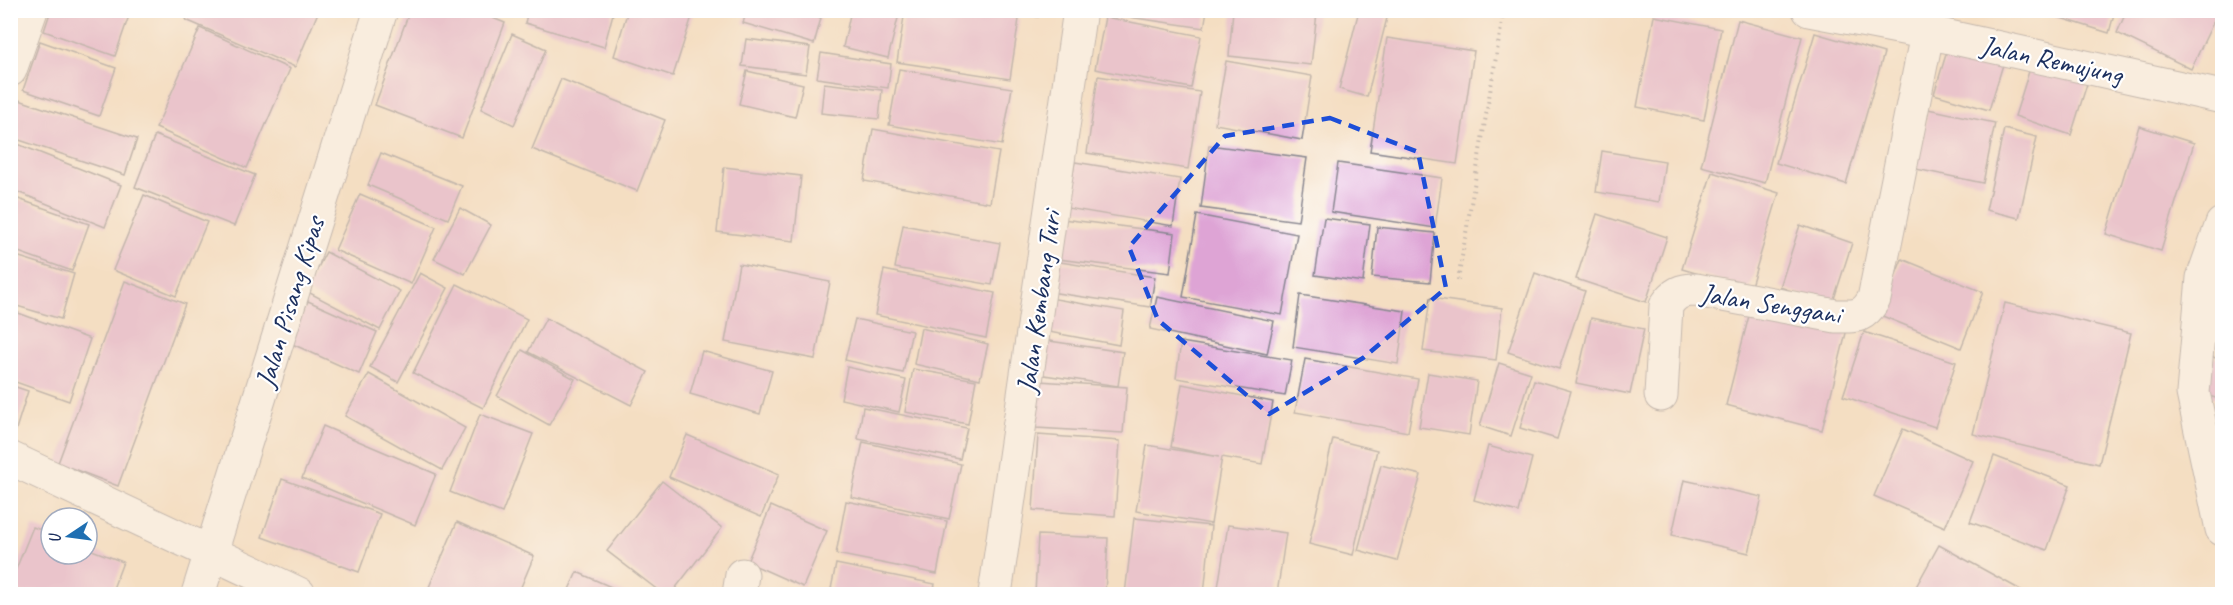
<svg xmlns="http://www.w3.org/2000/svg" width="2233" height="605" viewBox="0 0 2233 605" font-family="Caveat,sans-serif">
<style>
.building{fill:#dea4d5}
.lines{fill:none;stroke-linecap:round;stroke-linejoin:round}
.street-casing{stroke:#888690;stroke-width:35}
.secondary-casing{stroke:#888690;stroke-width:35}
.path{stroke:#888690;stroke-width:4;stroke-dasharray:1.5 4.5;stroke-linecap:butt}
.street{stroke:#fff;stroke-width:33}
.secondary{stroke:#fff;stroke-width:33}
.marked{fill:none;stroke:#1d4ed8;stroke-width:4.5;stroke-dasharray:12 8;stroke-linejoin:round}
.labels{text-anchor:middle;stroke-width:4.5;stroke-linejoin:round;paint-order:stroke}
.street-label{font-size:28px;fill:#1b2f5e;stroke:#fff}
</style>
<rect width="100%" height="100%" fill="#fff"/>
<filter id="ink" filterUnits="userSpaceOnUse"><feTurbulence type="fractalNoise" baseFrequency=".0167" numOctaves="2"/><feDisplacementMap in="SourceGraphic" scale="12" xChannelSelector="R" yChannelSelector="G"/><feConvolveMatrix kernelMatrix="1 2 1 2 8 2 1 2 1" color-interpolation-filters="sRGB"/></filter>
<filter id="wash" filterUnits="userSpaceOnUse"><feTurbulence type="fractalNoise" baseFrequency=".008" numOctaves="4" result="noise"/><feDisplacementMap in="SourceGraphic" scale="24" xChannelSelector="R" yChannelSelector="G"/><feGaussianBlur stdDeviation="1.35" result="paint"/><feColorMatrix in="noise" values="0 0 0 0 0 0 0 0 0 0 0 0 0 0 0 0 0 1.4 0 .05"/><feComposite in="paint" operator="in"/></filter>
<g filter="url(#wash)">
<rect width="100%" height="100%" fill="#f4dec2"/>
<g id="blocks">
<g class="building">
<polygon points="51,10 131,10 115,56 44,31"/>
<polygon points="190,10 319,10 295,67 186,20"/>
<polygon points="410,10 473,10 505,23 462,138 375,105"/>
<polygon points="528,10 614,10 604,47 525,23"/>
<polygon points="628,10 694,10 673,76 614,56"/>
<polygon points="747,10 794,10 821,18 814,44 743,23"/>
<polygon points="851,10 900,10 888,58 843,47"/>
<polygon points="905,10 969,10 1019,19 1010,79 897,62"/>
<polygon points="1010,10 1039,10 1038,17"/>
<polygon points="1115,10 1207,10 1204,28 1115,15"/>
<polygon points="1233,10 1294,10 1317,13 1311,65 1229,56"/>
<polygon points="1359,10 1389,10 1367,97 1339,89"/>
<polygon points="2035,10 2115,10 2109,33"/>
<polygon points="2127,10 2219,10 2191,69 2117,33"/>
<polygon points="1654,16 1721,29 1704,120 1637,107"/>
<polygon points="1105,17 1201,36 1191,88 1095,69"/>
<polygon points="1738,20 1802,37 1765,183 1701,166"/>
<polygon points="200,28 290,69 247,168 156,128"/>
<polygon points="1815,33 1884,53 1846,184 1776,163"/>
<polygon points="512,34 546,49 514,125 481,109"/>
<polygon points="1387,38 1474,51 1457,164 1370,151"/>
<polygon points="1951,38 2006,55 1989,110 1934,94"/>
<polygon points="746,39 810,47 806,74 742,66"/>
<polygon points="40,41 116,68 99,116 23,90"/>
<polygon points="821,53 891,64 888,88 817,78"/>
<polygon points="1226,61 1312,76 1302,140 1215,124"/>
<polygon points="2031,65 2087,84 2071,135 2015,116"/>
<polygon points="899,69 1012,88 1002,145 889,125"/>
<polygon points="747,71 803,84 795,117 739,104"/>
<polygon points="1098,76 1200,92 1188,169 1087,153"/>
<polygon points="561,79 665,120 637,191 532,149"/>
<polygon points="824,83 882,90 879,119 821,113"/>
<polygon points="16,99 137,139 125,175 10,137 10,115"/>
<polygon points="1928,109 1995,123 1983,183 1916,169"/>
<polygon points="2139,126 2194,143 2161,251 2106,234"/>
<polygon points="873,129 999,152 990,203 864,181"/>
<polygon points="2004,129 2037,137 2019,218 1986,210"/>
<polygon points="155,135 255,175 234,226 135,187"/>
<polygon points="10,141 121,185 105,227 10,189"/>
<polygon points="1209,145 1307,158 1298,221 1201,208"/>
<polygon points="1602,151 1665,161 1659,202 1596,192"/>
<polygon points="381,153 462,186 448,219 368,185"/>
<polygon points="1075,162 1180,179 1173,226 1067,208"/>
<polygon points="1338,163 1442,178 1435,228 1331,212"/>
<polygon points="724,167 801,176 794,241 717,232"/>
<polygon points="1712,172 1779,193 1750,289 1682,269"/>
<polygon points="360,194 436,227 411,284 335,250"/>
<polygon points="144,195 207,222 176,296 113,270"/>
<polygon points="10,196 89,224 72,271 10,249"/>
<polygon points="460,208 491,225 465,274 434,259"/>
<polygon points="1597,214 1667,237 1646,302 1576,279"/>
<polygon points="1197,215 1297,234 1282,315 1183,297"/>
<polygon points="1324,218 1370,224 1363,282 1315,275"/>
<polygon points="1062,219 1175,233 1170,273 1058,259"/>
<polygon points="903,225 1000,243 992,285 895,268"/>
<polygon points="1800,225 1852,243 1832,305 1780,287"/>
<polygon points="1377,227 1435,233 1430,282 1372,277"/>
<polygon points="326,252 400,291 380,330 306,291"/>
<polygon points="10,254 74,274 61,319 10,304"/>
<polygon points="1902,259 1983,292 1961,348 1880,315"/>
<polygon points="1054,261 1155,277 1150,307 1050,292"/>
<polygon points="739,264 830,282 815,359 725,342"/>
<polygon points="884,270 995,293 986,338 875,315"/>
<polygon points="420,273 448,288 398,382 370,367"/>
<polygon points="1535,273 1585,291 1559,369 1508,352"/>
<polygon points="125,281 185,304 118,486 58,463"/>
<polygon points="457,284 527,319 483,408 413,373"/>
<polygon points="1300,295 1405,311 1398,364 1293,347"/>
<polygon points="2220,295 2222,296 2222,344 2202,335"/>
<polygon points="1044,297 1124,311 1119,345 1038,330"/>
<polygon points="1157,297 1274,321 1267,354 1150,329"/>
<polygon points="1430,298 1502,308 1496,360 1423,351"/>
<polygon points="308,301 377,332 359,374 290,343"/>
<polygon points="2005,303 2131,333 2099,464 1973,434"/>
<polygon points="1752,304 1847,329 1822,430 1726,405"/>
<polygon points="10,310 90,339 69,401 10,380"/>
<polygon points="546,318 648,372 631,405 528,352"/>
<polygon points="1591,318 1644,329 1630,394 1576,383"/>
<polygon points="855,319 912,331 903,373 845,360"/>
<polygon points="921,328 988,344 980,379 914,364"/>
<polygon points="1864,332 1956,362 1935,427 1843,396"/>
<polygon points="1036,339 1123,352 1118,386 1031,373"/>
<polygon points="1181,342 1292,360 1285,396 1176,378"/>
<polygon points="522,350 575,379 549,425 497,396"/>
<polygon points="702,351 772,371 760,414 690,394"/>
<polygon points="2207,355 2222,360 2222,400 2196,392"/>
<polygon points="1305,359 1418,379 1408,432 1295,412"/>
<polygon points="1499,363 1531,373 1511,436 1480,426"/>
<polygon points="847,367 906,380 899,412 841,399"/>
<polygon points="913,369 976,380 968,424 905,412"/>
<polygon points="1428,373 1477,381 1469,435 1419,427"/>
<polygon points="369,374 465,428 442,470 345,416"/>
<polygon points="1534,380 1571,391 1557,439 1520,428"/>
<polygon points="1039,381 1127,387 1123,433 1036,428"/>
<polygon points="1182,384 1273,402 1262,464 1222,457 1211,524 1136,511 1147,445 1219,457 1171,447"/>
<polygon points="10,385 28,391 11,445 10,445"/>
<polygon points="863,407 967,428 960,459 858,439"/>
<polygon points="480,414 533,434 502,513 450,492"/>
<polygon points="323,426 436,474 415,525 302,478"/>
<polygon points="1903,429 1973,461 1945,527 1874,496"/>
<polygon points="687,435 779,474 761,517 669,477"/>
<polygon points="1038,435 1120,441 1115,516 1033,510"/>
<polygon points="1333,439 1377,450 1353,555 1309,544"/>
<polygon points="863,442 961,464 949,519 851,497"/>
<polygon points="1488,446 1532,458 1518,512 1474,500"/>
<polygon points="1994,456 2070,485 2047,550 1970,522"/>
<polygon points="1381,465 1421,475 1397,561 1358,550"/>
<polygon points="282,479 380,514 359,572 262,537"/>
<polygon points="1684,480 1762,497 1749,553 1672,535"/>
<polygon points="662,481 722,528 671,594 663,594 607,551"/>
<polygon points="846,501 947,521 937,574 836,554"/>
<polygon points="771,506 827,531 803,587 747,562"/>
<polygon points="1134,518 1211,526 1204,594 1125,594"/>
<polygon points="457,522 534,556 518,594 426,594"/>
<polygon points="1228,525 1286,533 1277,594 1217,594"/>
<polygon points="33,527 51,534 51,554 87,554 87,548 123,562 111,594 26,594 10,589 10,584"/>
<polygon points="1038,535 1108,538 1105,594 1035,594"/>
<polygon points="1939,545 2028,594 1912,594"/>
<polygon points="836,564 935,584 933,594 830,594"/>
<polygon points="577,572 627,594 567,594"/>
</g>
</g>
</g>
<g filter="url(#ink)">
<use href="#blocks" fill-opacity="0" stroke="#888690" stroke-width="1.5"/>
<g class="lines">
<defs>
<g id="street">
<polyline points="1809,10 1945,36 2222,97"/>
<polyline points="10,70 31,10"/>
<polyline points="2222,224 2203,278 2193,393 2222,529"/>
<path d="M 1661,395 L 1666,306 C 1674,293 1681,290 1696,290 L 1836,316 C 1856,316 1863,318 1874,299 L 1927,34"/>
<polyline points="10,458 299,594"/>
<polyline points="739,594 742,575"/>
<polyline points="995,594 1080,10"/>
</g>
<polyline id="secondary" points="198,594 381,10"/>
</defs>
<use href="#street" class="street-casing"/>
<use href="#secondary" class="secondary-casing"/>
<polyline class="path" points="1458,280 1504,10"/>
<use href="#street" class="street"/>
<use href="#secondary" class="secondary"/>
</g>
</g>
<path d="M0 0H2233V605H0ZM 1330,118 L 1418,152 L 1446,288 L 1363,358 L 1269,414 L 1158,320 L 1129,247 L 1225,136 Z" fill="#f4dec2" fill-opacity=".55" fill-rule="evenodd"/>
<path class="marked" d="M 1330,118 L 1418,152 L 1446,288 L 1363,358 L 1269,414 L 1158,320 L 1129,247 L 1225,136 Z"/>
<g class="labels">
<g class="street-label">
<text transform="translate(2052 59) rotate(12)" y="10">Jalan Remujung</text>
<text transform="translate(289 302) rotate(-73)" y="10">Jalan Pisang Kipas</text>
<text transform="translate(1038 302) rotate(-82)" y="10">Jalan Kembang Turi</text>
<text transform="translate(1771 303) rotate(9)" y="10">Jalan Senggani</text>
</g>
</g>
<rect width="2233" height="605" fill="none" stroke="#fff" stroke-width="36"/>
<g transform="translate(69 536) rotate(257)"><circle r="28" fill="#ffffff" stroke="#a4acbf" stroke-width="1.5"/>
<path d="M0-4.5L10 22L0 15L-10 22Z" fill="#1f6fb2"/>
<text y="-9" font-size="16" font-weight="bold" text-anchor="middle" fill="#1b2f5e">U</text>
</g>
</svg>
